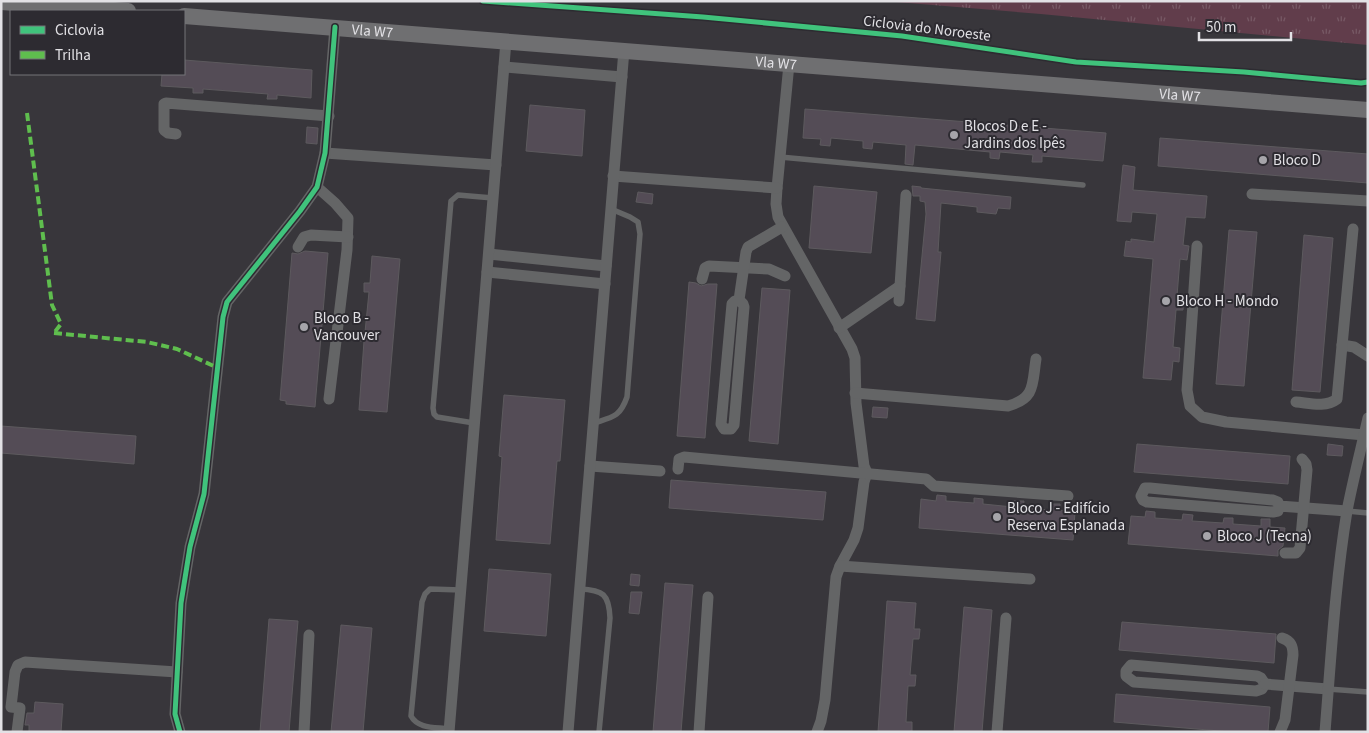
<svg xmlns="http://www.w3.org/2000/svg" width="1369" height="733" viewBox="0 0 1369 733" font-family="'Source Sans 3',sans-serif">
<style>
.park{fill:url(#park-tufts)}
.building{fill:#544c56;stroke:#5d5a5e}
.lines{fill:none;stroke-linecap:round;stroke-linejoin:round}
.lane{stroke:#646566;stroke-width:5.5}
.street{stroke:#646566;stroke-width:11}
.secondary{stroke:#6f6f71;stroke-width:16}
.quiet{stroke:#5fbe4e;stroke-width:4;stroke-dasharray:8 4;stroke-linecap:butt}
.cycleway-casing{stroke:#2d2b31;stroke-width:8}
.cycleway{stroke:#40c37c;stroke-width:5}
.poi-dot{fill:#a6a5aa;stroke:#2d2b31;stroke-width:2}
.labels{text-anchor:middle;stroke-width:4;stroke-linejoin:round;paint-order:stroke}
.street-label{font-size:15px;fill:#e2e1e5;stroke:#2d2b31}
.poi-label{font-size:15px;fill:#e2e1e5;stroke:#2d2b31;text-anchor:start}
</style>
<defs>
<pattern id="park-tufts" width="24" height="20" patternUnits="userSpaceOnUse" patternTransform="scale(1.25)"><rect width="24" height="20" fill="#613d4b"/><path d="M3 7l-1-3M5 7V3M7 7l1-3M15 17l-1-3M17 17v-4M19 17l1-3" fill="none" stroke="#775965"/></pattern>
</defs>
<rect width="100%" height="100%" fill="#38363b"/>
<polygon class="park" points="884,1 1368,1 1368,45 1041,14"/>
<g class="building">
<polygon points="184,60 312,70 311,98 277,95 277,99 267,99 268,94 203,89 203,93 193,93 193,88 161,86 162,74 184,74"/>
<polygon points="530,105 585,110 582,156 526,151"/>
<polygon points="805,109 1106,133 1103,161 1042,156 1042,162 1032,162 1033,155 1000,152 999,159 990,158 990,152 915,145 913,165 905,164 906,145 873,142 872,149 863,148 863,141 831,138 830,146 820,145 821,139 803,138"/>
<polygon points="307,127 318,128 317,144 306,143"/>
<polygon points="1160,138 1368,154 1368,183 1158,166"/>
<polygon points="1123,165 1135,167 1133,190 1207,196 1205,218 1186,217 1183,245 1189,246 1187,260 1180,259 1177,296 1184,297 1183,310 1176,310 1173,347 1180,348 1179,362 1173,361 1171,380 1143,378 1153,259 1124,256 1126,241 1131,242 1131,239 1154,242 1157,214 1132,212 1131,222 1117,221"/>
<polygon points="814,186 877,192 871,253 809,248"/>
<polygon points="912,186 921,187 921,188 1011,197 1010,209 998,208 996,214 977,212 977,207 941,203 938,252 941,252 935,321 916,319 926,214 925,202 920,201 920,196 913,196"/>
<polygon points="638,192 653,194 652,204 636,202"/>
<polygon points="1229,230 1257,232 1244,386 1216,384"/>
<polygon points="1304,235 1333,238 1320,392 1292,390"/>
<polygon points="305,251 328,253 315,407 286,404 286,401 280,400 292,253 298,254"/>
<polygon points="372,256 400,259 387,412 359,410 364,341 359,341 360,332 365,332 369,292 364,292 364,283 370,283"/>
<polygon points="689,282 696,283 701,286 708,284 717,284 705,438 677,436"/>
<polygon points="762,288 790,290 778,444 749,441"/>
<polygon points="504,395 565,400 560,461 557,461 550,544 496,540 502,457 499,456"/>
<polygon points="873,407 888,408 887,418 872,417"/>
<polygon points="1,426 136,436 134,464 1,453"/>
<polygon points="1137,444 1290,456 1288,484 1134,472"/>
<polygon points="1328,444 1343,446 1342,456 1327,455"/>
<polygon points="671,480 826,492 823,520 669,508"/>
<polygon points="937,495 946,496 946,501 974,503 974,498 983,499 983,504 1013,507 1014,501 1024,501 1023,508 1050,510 1051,504 1060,504 1060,510 1075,512 1073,540 919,528 921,499 936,501"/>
<polygon points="1146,511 1155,512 1155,518 1182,520 1183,514 1193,515 1192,521 1223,523 1224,518 1233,518 1233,524 1261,526 1261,519 1270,519 1270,527 1285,528 1283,546 1278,550 1278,556 1128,544 1131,516 1145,517"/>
<polygon points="489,569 551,574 546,636 484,631"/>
<polygon points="631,574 640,575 639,586 630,585"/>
<polygon points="665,583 693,585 681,732 653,732"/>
<polygon points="631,592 642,592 639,614 629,613"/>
<polygon points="887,601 916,603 914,629 920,629 919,639 913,639 910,675 916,675 915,686 908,686 906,722 912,722 912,732 878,732"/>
<polygon points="964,607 992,610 982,732 954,732"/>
<polygon points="269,619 298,621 289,732 260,732"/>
<polygon points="1122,622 1276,634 1274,663 1119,650"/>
<polygon points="341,625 372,628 363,732 331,732"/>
<polygon points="1116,694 1270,707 1268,732 1232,732 1114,722"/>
<polygon points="35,702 63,704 61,732 29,732 29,725 25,725 27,713 34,713"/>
</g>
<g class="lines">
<g class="lane">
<polyline points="780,157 1083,185"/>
<polyline points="474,423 437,417 434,414 433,408 451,201 458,195 493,198"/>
<path d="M 594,423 C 613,417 620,417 627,397 L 640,234 L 638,222 L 630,217 L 611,209"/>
<polyline points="1347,511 1368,513"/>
<path d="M 580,589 C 603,590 609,594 610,618 L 599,732"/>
<polyline points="1328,689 1368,692"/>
<path d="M 449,729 C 436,727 418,729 411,716 L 422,602 L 425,594 L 430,589 L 461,590"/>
</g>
<g class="street">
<polyline points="789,64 777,188 776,204 778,217 852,349 855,358 856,403 864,466 867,473 864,482 858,528 854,540 840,566 836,577 825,700 821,721 817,732"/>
<polyline points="504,67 622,77"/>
<polyline points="176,134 168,133 164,130 164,104 166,103 329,116"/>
<polyline points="325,153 496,165"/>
<polyline points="613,176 777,188"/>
<polyline points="317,187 335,203 348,218 347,250 329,399"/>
<polyline points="1252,194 1368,201"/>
<polyline points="1197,246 1187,390 1190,406 1202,417 1226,422 1364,435"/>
<polyline points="298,247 304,237 311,235 348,237"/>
<polyline points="489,254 606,266"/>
<polyline points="487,272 605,284"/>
<polyline points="702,279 705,268 709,266 769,269 785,276"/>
<polyline points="739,300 735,301 732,304 721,424 724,429 731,429 734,425 744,307 743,304 739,300 746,252 748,247 782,227"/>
<polyline points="899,301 906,195"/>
<polyline points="839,328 900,286"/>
<polyline points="1342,345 1354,347 1368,356"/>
<path d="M 855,393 L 1008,406 C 1036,398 1032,384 1036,359"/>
<path d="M 1296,402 C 1309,403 1325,408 1337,399 L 1353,229"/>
<polyline points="590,466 660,471"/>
<polyline points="678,469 679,459 684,457 926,479 934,486 1068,496"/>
<polyline points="1279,506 1278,511 1273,512 1147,502 1143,500 1141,496 1145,488 1150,488 1273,500 1278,502 1279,506 1347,511"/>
<polyline points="1285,553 1296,553 1300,548 1307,470 1306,464 1302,459"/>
<polyline points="840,566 1030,579"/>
<polygon points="1131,665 1257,676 1261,678 1265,684 1262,689 1256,691 1134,682 1126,676 1126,671"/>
<polyline points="1265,684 1328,689"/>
<polyline points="17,732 20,708 11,707 15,672 18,665 25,662 177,672"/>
<polyline points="180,732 175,714 181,603 190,547 204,494 223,317 227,302 300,211 317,187 325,153 335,27"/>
<polyline points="304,732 309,635"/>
<polyline points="449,732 506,41"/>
<polyline points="568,732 624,50"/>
<polyline points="699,732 708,597"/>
<polyline points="997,732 1006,618"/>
<path d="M 1280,732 L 1285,720 L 1293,655 C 1293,646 1291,641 1282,638"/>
<path d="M 1325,732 C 1331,658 1335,584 1347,511 C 1353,480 1361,449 1368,418"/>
</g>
<g class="secondary">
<polyline points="1,2 128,11"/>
<path id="s1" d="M 184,16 L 1368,110"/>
</g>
<g class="quiet">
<polyline points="27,113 52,305 61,324 54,333"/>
<polyline points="54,333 147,342 177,349 218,368"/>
</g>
<defs>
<g id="cycleway">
<polyline points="483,1 703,17 902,36 1076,62 1244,72 1361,83 1368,82"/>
<polyline points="180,732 175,714 181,603 190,547 204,494 223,317 227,302 300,211 317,187 325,153 335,27"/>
</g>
</defs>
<use href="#cycleway" class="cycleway-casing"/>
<use href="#cycleway" class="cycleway"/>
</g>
<g class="poi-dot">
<circle cx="954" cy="135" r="5"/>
<circle cx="1263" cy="160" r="5"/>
<circle cx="1166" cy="301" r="5"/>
<circle cx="304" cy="327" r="5"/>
<circle cx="997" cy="517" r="5"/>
<circle cx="1207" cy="536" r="5"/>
</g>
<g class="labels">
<g class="street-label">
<text transform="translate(927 28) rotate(7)" y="5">Ciclovia do Noroeste</text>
<text dy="5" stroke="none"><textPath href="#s1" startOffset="189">Vla W7</textPath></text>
<text dy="5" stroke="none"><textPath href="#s1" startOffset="594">Vla W7</textPath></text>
<text dy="5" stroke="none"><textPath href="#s1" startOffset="999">Vla W7</textPath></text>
</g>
<g class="poi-label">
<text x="964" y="131">Blocos D e E -<tspan x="964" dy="17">Jardins dos Ipês</tspan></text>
<text x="1273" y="165">Bloco D</text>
<text x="1176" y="306">Bloco H - Mondo</text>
<text x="314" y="323">Bloco B -<tspan x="314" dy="17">Vancouver</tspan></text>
<text x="1007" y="513">Bloco J - Edifício<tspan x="1007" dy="17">Reserva Esplanada</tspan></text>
<text x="1217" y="541">Bloco J (Tecna)</text>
</g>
</g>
<rect width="1369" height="733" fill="none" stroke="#e2e1e5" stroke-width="5"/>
<rect x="10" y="10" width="175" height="65" fill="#2d2b31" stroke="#757479"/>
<rect x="20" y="26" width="25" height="8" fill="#40c37c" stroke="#757479"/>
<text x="55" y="35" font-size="15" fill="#e2e1e5">Ciclovia</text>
<rect x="20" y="51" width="25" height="8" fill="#5fbe4e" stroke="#757479"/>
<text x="55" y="60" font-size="15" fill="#e2e1e5">Trilha</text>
<path d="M1199 32v8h92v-8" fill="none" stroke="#e2e1e5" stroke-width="2.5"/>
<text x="1206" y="32" font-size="15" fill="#e2e1e5" stroke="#2d2b31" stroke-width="4" paint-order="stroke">50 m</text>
</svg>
